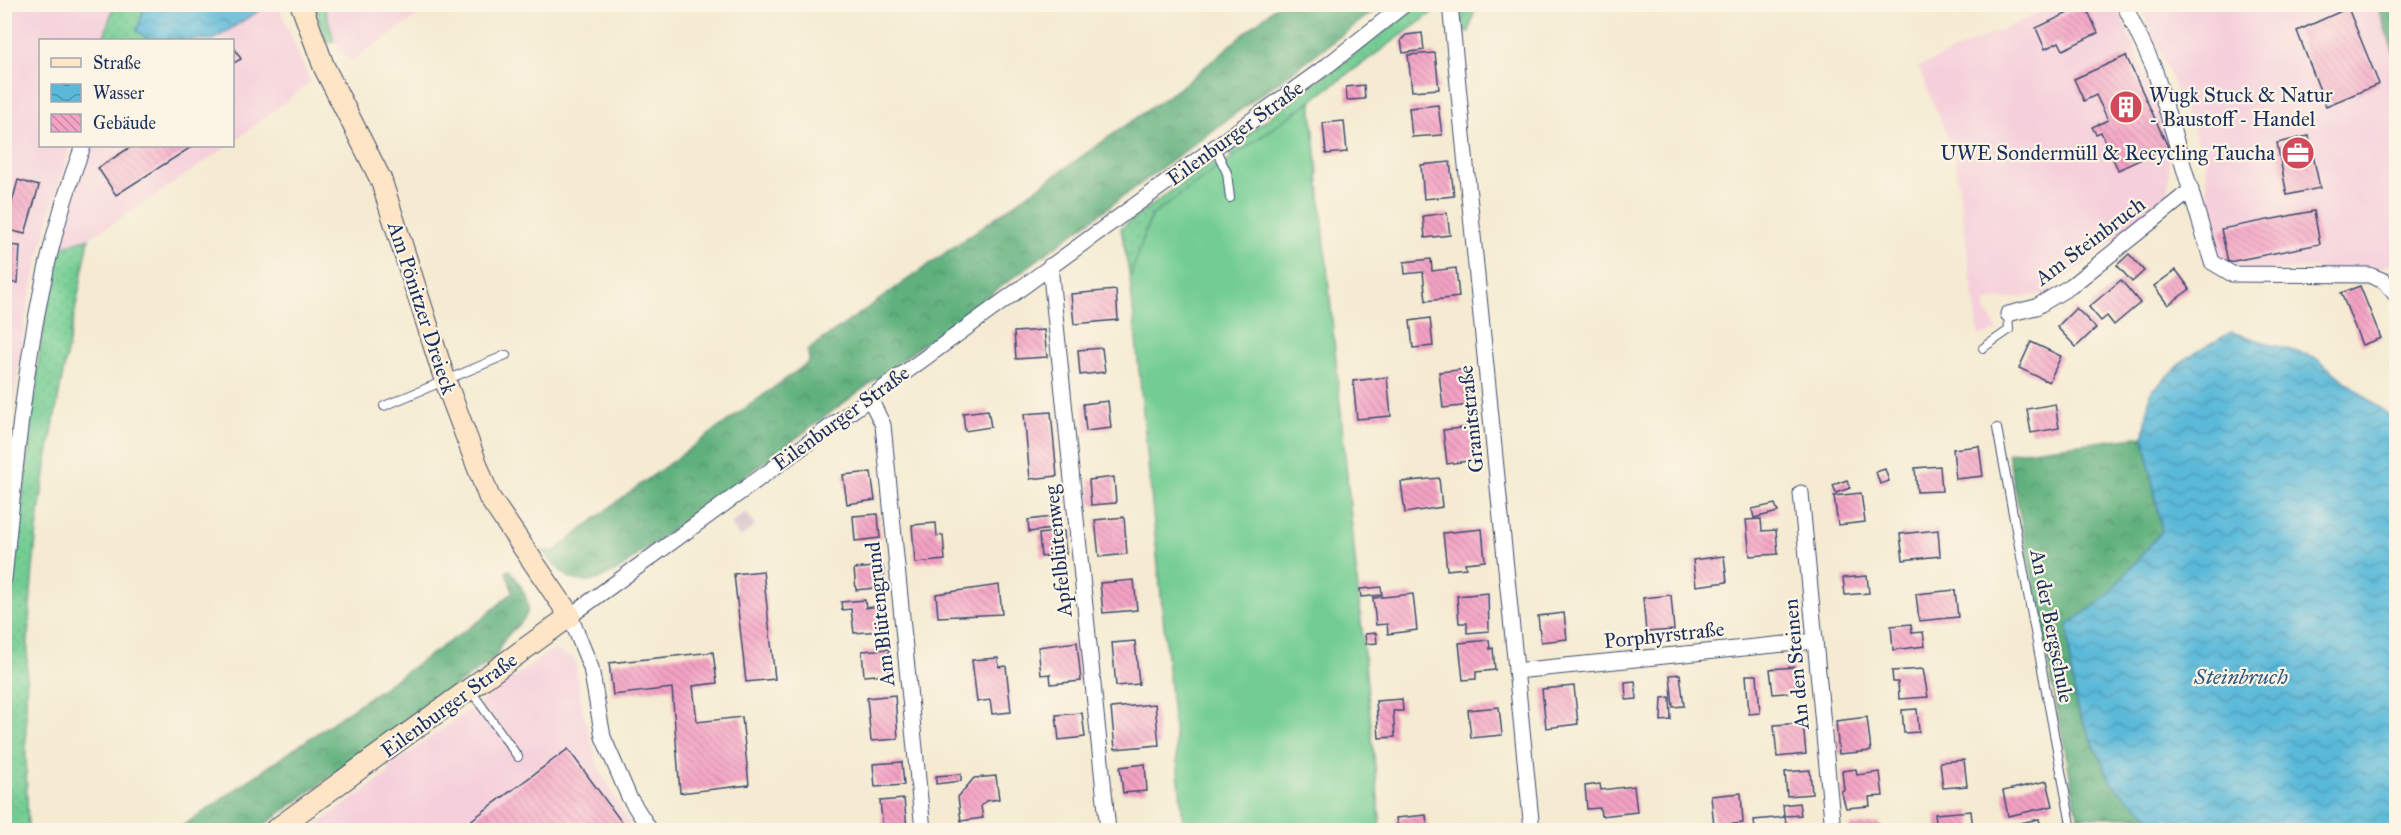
<svg xmlns="http://www.w3.org/2000/svg" width="2401" height="835" viewBox="0 0 2401 835" font-family="'IM FELL Great Primer',serif">
<style>
.built{fill:#f5cfdb}
.industrial{fill:#d1bdcc}
.grass{fill:url(#grass-dots);stroke:#477e78;stroke-width:1.5}
.forest{fill:url(#forest-crowns);stroke:#3c706e;stroke-width:1.5}
.garden{fill:#73cd93;stroke:#477e78;stroke-width:1.5}
.water{fill:url(#water-waves);stroke:#3a749c;stroke-width:1.5}
.building{fill:url(#building-back-hatch)}
.lines{fill:none;stroke-linecap:round;stroke-linejoin:round}
.lane-casing{stroke:#3c4b6f;stroke-width:10}
.street-casing{stroke:#3c4b6f;stroke-width:17}
.secondary-casing{stroke:#3c4b6f;stroke-width:23}
.lane{stroke:#fff;stroke-width:8}
.street{stroke:#fff;stroke-width:15}
.secondary{stroke:#fde5c5;stroke-width:21}
.labels{text-anchor:middle;stroke-width:4.5;stroke-linejoin:round;paint-order:stroke}
.poi-label{font-size:21px;fill:#1b2f5e;stroke:#fcf5e5;text-anchor:start}
.street-label{font-size:21px;fill:#1b2f5e;stroke:#fcf5e5}
.water-label{font-size:22px;font-style:italic;fill:#2e5883;stroke:#fcf5e5}
</style>
<defs>
<pattern id="grass-dots" width="8" height="8" patternUnits="userSpaceOnUse" patternTransform="scale(1.5)"><rect width="8" height="8" fill="#73cd93"/><path d="M2 2h.1M6 6h.1" fill="none" stroke="#63b081" stroke-width="1.8" stroke-linecap="round"/></pattern>
<pattern id="forest-crowns" width="20" height="18" patternUnits="userSpaceOnUse" patternTransform="scale(1.5)"><rect width="20" height="18" fill="#5eb07d"/><path d="M2 6a3 3 0 1 1 6 0M12 15a3 3 0 1 1 6 0" fill="none" stroke="#4d906a"/></pattern>
<pattern id="water-waves" width="16" height="10" patternUnits="userSpaceOnUse" patternTransform="scale(1.5)"><rect width="16" height="10" fill="#5ab9d9"/><path d="M0 5q4-4 8 0t8 0" fill="none" stroke="#4a97b3"/></pattern>
<pattern id="building-back-hatch" width="6" height="6" patternUnits="userSpaceOnUse" patternTransform="scale(1.5)"><rect width="6" height="6" fill="#f5a3c5"/><path d="M-1 5l2 2M0 0l6 6M5-1l2 2" fill="none" stroke="#c685a3"/></pattern>
</defs>
<rect width="100%" height="100%" fill="#fcf5e5"/>
<filter id="ink" filterUnits="userSpaceOnUse"><feTurbulence type="fractalNoise" baseFrequency=".0167" numOctaves="2"/><feDisplacementMap in="SourceGraphic" scale="12" xChannelSelector="R" yChannelSelector="G"/><feConvolveMatrix kernelMatrix="1 2 1 2 8 2 1 2 1" color-interpolation-filters="sRGB"/></filter>
<filter id="wash" filterUnits="userSpaceOnUse"><feTurbulence type="fractalNoise" baseFrequency=".008" numOctaves="4" result="noise"/><feDisplacementMap in="SourceGraphic" scale="24" xChannelSelector="R" yChannelSelector="G"/><feGaussianBlur stdDeviation="1.35" result="paint"/><feColorMatrix in="noise" values="0 0 0 0 0 0 0 0 0 0 0 0 0 0 0 0 0 1.4 0 .05"/><feComposite in="paint" operator="in"/></filter>
<g filter="url(#wash)">
<rect width="100%" height="100%" fill="#f5ebd2"/>
<g class="built">
<polygon points="5,5 114,5 103,40 40,40 40,146 71,146 47,225 27,308 5,465"/>
<polygon points="268,5 278,5 311,82 233,142 232,40 213,40"/>
<polygon points="323,5 434,5 350,62 334,41"/>
<polygon points="2057,5 2117,5 2170,137 2168,199 2046,294 1988,301 1985,306 1988,314 1998,331 1979,336 1954,152 1918,67"/>
<polygon points="2139,5 2396,5 2396,262 2382,268 2254,270 2227,266 2218,257 2208,211 2206,160"/>
<polygon points="92,146 228,146 130,213 89,238 58,248 72,189"/>
<polygon points="555,651 575,659 582,708 599,769 633,830 310,830 389,773 391,766 549,652"/>
</g>
<polygon class="industrial" points="746,512 755,526 740,538 731,524"/>
<g class="grass">
<polygon points="114,5 145,5 137,31 150,40 103,40"/>
<polygon points="315,5 324,5 334,41 325,43"/>
<polygon points="1420,5 1443,5 1232,158 1226,150"/>
<polygon points="1459,5 1476,5 1469,32 1464,31"/>
<polygon points="1211,162 1218,169 1151,216 1130,278 1121,228"/>
<path d="M 89,238 C 74,320 56,402 43,485 C 26,598 23,716 28,830 L 5,830 L 5,643 L 41,341 L 58,248 Z"/>
</g>
<g class="forest">
<path d="M 1279,4 L 1382,5 L 615,572 C 578,592 565,579 542,550 L 554,552 L 615,503 L 809,362 L 808,350 L 1187,82 Z"/>
<polygon points="2377,5 2396,5 2396,60"/>
<polygon points="2144,436 2162,531 2104,599 2068,625 2070,664 2077,708 2112,784 2151,817 2078,817 2008,453"/>
<path d="M 510,570 C 552,629 509,613 496,657 L 257,830 L 177,830 L 482,619 L 513,592 L 506,572 Z"/>
</g>
<polygon class="garden" points="1311,101 1381,830 1184,830 1130,278 1151,216"/>
<g class="water">
<polygon points="145,5 145,4 268,5 213,40 150,40 137,31"/>
<polygon points="2231,332 2314,357 2389,415 2396,424 2396,830 2166,830 2112,784 2077,708 2070,664 2068,625 2104,599 2162,531 2144,436 2150,393 2188,357"/>
</g>
<g id="blocks">
<g class="building">
<polygon points="2085,5 2098,33 2063,50 2059,42 2045,49 2036,28"/>
<polygon points="2348,8 2379,84 2326,106 2297,31"/>
<polygon points="1422,33 1424,50 1403,53 1401,40 1406,35"/>
<polygon points="232,44 241,59 232,64"/>
<polygon points="1435,53 1439,89 1412,91 1408,55"/>
<polygon points="2126,56 2168,147 2118,170 2101,132 2096,134 2092,127 2108,120 2096,95 2084,101 2074,79"/>
<polygon points="1364,85 1365,99 1347,100 1346,87"/>
<polygon points="1438,105 1442,135 1412,137 1409,108"/>
<polygon points="1344,121 1347,152 1326,154 1323,123"/>
<polygon points="2309,136 2320,188 2287,195 2277,143"/>
<polygon points="132,146 193,146 116,195 98,168"/>
<polygon points="1450,162 1454,196 1424,199 1421,165"/>
<polygon points="18,180 39,186 25,234 5,229"/>
<polygon points="2314,211 2320,244 2228,262 2221,229"/>
<polygon points="1447,213 1450,235 1425,238 1423,216"/>
<polygon points="4,245 20,246 18,283 4,282"/>
<polygon points="2129,254 2144,271 2132,282 2117,265"/>
<polygon points="1431,259 1432,271 1456,268 1459,297 1426,301 1423,272 1405,274 1404,262"/>
<polygon points="2176,270 2190,289 2168,305 2154,286"/>
<polygon points="2121,280 2140,303 2114,325 2107,316 2101,321 2089,307"/>
<polygon points="2360,286 2381,338 2362,345 2341,293"/>
<polygon points="1116,290 1118,320 1074,324 1071,294"/>
<polygon points="2076,308 2096,328 2076,347 2057,327"/>
<polygon points="1430,318 1433,346 1413,348 1410,321"/>
<polygon points="1044,330 1047,357 1016,359 1014,332"/>
<polygon points="2031,342 2061,356 2049,382 2019,368"/>
<polygon points="1102,348 1105,372 1080,375 1078,350"/>
<polygon points="1469,369 1472,405 1443,408 1439,372"/>
<polygon points="1387,377 1391,416 1357,419 1353,381"/>
<polygon points="1108,401 1111,428 1086,431 1083,404"/>
<polygon points="2055,404 2059,428 2031,433 2027,409"/>
<polygon points="988,410 991,427 965,431 963,413"/>
<polygon points="1051,412 1057,476 1030,479 1024,414"/>
<polygon points="1471,427 1475,460 1447,464 1443,430"/>
<polygon points="1979,446 1983,476 1956,479 1953,449"/>
<polygon points="1940,466 1942,491 1917,492 1915,468"/>
<polygon points="1885,469 1889,481 1880,484 1876,472"/>
<polygon points="871,472 875,500 847,504 843,475"/>
<polygon points="1114,477 1116,503 1091,505 1089,480"/>
<polygon points="1439,478 1442,507 1405,513 1401,482"/>
<polygon points="1847,480 1850,488 1836,493 1833,485"/>
<polygon points="1861,493 1865,522 1838,525 1834,496"/>
<polygon points="1775,504 1778,512 1754,518 1752,509"/>
<polygon points="878,514 880,538 855,541 853,516"/>
<polygon points="1051,517 1052,529 1029,532 1028,520"/>
<polygon points="1124,517 1127,554 1099,557 1095,520"/>
<polygon points="1761,519 1762,531 1776,530 1778,554 1750,556 1746,520"/>
<polygon points="936,523 937,536 943,535 945,560 915,563 912,525"/>
<polygon points="1482,529 1485,561 1465,563 1466,568 1447,570 1443,533"/>
<polygon points="1938,530 1940,556 1903,560 1900,534"/>
<polygon points="1064,531 1066,554 1041,557 1039,534"/>
<polygon points="1724,556 1727,582 1696,586 1693,560"/>
<polygon points="883,566 885,587 856,590 854,569"/>
<polygon points="763,571 775,679 746,682 734,574"/>
<polygon points="1867,576 1869,593 1845,595 1843,578"/>
<polygon points="1134,580 1137,610 1103,613 1100,583"/>
<polygon points="999,585 1002,614 938,617 936,594"/>
<polygon points="1381,587 1382,595 1361,597 1360,589"/>
<polygon points="1955,590 1958,617 1919,621 1916,594"/>
<polygon points="1488,593 1489,631 1467,633 1467,623 1459,623 1457,596"/>
<polygon points="1413,594 1417,630 1388,634 1387,624 1376,625 1373,598"/>
<polygon points="1671,595 1674,630 1646,632 1643,598"/>
<polygon points="865,600 866,608 879,606 881,631 854,633 851,609 842,610 841,602"/>
<polygon points="1564,613 1567,639 1541,642 1538,616"/>
<polygon points="1911,624 1912,633 1923,632 1925,646 1893,650 1891,626"/>
<polygon points="1376,633 1377,643 1366,644 1365,634"/>
<polygon points="1489,640 1490,649 1493,648 1495,670 1476,672 1476,679 1463,680 1459,643"/>
<polygon points="1135,641 1139,684 1116,686 1112,643"/>
<polygon points="1077,642 1081,681 1051,684 1050,674 1041,675 1038,647"/>
<polygon points="889,649 889,674 864,676 862,651"/>
<polygon points="713,652 717,683 693,686 697,722 742,717 749,785 680,793 672,688 613,695 609,663"/>
<polygon points="998,658 999,667 1006,666 1011,712 992,714 990,700 977,702 972,660"/>
<polygon points="1794,667 1796,692 1773,694 1770,669"/>
<polygon points="1923,669 1928,697 1899,699 1898,682 1893,682 1892,671"/>
<polygon points="1680,674 1684,706 1673,707 1670,675"/>
<polygon points="1746,675 1757,675 1760,713 1749,714"/>
<polygon points="1635,681 1637,699 1626,700 1625,682"/>
<polygon points="1574,686 1578,724 1546,728 1542,689"/>
<polygon points="895,695 898,739 871,741 867,698"/>
<polygon points="1670,697 1671,720 1661,721 1662,698"/>
<polygon points="1402,699 1403,711 1393,711 1395,737 1379,738 1376,701"/>
<polygon points="1155,704 1159,745 1115,749 1111,708"/>
<polygon points="1499,707 1502,735 1471,738 1468,710"/>
<polygon points="1917,709 1919,732 1904,733 1902,710"/>
<polygon points="1082,713 1085,737 1059,740 1056,715"/>
<polygon points="1867,717 1871,751 1839,754 1836,721"/>
<polygon points="1803,723 1806,754 1777,757 1774,725"/>
<polygon points="568,749 626,828 623,830 458,830"/>
<polygon points="1964,760 1967,786 1943,788 1940,762"/>
<polygon points="902,762 904,785 875,787 873,764"/>
<polygon points="1145,764 1147,791 1123,793 1120,767"/>
<polygon points="1856,769 1857,775 1880,772 1883,796 1869,797 1870,806 1846,808 1841,791 1844,790 1842,771"/>
<polygon points="1810,770 1812,794 1787,796 1785,772"/>
<polygon points="961,774 961,781 936,784 936,776"/>
<polygon points="996,776 999,799 986,801 981,806 983,818 961,821 958,797 974,778"/>
<polygon points="2047,781 2053,806 2008,816 2003,791"/>
<polygon points="1600,784 1601,790 1634,786 1637,812 1601,816 1600,808 1587,809 1585,786"/>
<polygon points="1741,793 1743,823 1714,826 1711,796"/>
<polygon points="904,799 907,827 883,829 880,801"/>
<polygon points="1799,803 1801,815 1784,816 1783,805"/>
<polygon points="1971,811 1973,830 1937,830 1935,814"/>
<polygon points="1426,815 1428,830 1398,830 1396,818"/>
<polygon points="1785,817 1787,830 1755,830 1754,820"/>
<polygon points="2039,819 2042,830 2003,830 2002,827"/>
<polygon points="1879,823 1880,830 1849,830 1849,826"/>
</g>
</g>
</g>
<g filter="url(#ink)">
<use href="#blocks" fill-opacity="0" stroke="#3c4b6f" stroke-width="1.5"/>
<g class="lines">
<defs>
<g id="lane">
<polyline points="1215,148 1227,173 1230,198"/>
<polyline points="1983,348 2009,330 2008,314"/>
<polyline points="384,406 506,355"/>
<polyline points="1997,428 2072,830"/>
<polyline points="471,691 518,757"/>
</g>
<g id="street">
<polyline points="1450,4 1532,830"/>
<polyline points="2124,4 2154,68 2212,262 2232,274 2369,275 2384,281 2396,295"/>
<polyline points="1050,266 1108,830"/>
<polyline points="2008,314 2036,307 2071,286 2191,190"/>
<polyline points="869,397 883,425 923,830"/>
<polyline points="1801,493 1833,830"/>
<path d="M 4,579 C 19,433 30,283 83,146"/>
<polyline points="1516,671 1815,641"/>
<polyline points="650,830 629,797 603,737 591,668 570,616 1328,65 1405,4"/>
</g>
<polyline id="secondary" points="275,830 570,616 489,497 445,380 381,180 324,67 301,4"/>
</defs>
<use href="#lane" class="lane-casing"/>
<use href="#street" class="street-casing"/>
<use href="#secondary" class="secondary-casing"/>
<use href="#lane" class="lane"/>
<use href="#street" class="street"/>
<use href="#secondary" class="secondary"/>
</g>
</g>
<defs>
<symbol id="building-disc" viewBox="-11 -11 22 22"><circle r="9.5" fill="#d1495b" stroke="#fcf5e5"/><path d="M-4-6H4V6H1V3H-1V6H-4ZM-2.5-4.3h1.7v1.8h-1.7ZM.8-4.3h1.7v1.8H.8ZM-2.5-1h1.7V.8h-1.7ZM.8-1h1.7V.8H.8Z" fill="#fff"/></symbol>
<symbol id="office-disc" viewBox="-11 -11 22 22"><circle r="9.5" fill="#d1495b" stroke="#fcf5e5"/><path d="M-6-3h4V-5.5h4V-3h4V5H-6ZM-1-4.5V-3h2v-1.5ZM-6 0V1H6V0Z" fill="#fff"/></symbol>
</defs>
<g fill-rule="evenodd">
<use href="#building-disc" x="2107" y="88" width="38" height="38"/>
<use href="#office-disc" x="2279" y="134" width="38" height="38"/>
</g>
<g class="labels">
<g class="poi-label">
<text x="2149" y="102">Wugk Stuck &amp; Natur<tspan x="2149" dy="24">- Baustoff - Handel</tspan></text>
<text x="2275" y="160" text-anchor="end">UWE Sondermüll &amp; Recycling Taucha</text>
</g>
<g class="street-label">
<text transform="translate(1235 133) rotate(-36)" y="7">Eilenburger Straße</text>
<text transform="translate(2090 241) rotate(-37)" y="7">Am Steinbruch</text>
<text transform="translate(422 308) rotate(72)" y="7">Am Pönitzer Dreieck</text>
<text transform="translate(841 418) rotate(-36)" y="7">Eilenburger Straße</text>
<text transform="translate(1471 419) rotate(-96)" y="7">Granitstraße</text>
<text transform="translate(1058 551) rotate(-96)" y="7">Apfelblütenweg</text>
<text transform="translate(880 614) rotate(-96)" y="7">Am Blütengrund</text>
<text transform="translate(2052 626) rotate(79)" y="7">An der Bergschule</text>
<text transform="translate(1664 635) rotate(-6)" y="7">Porphyrstraße</text>
<text transform="translate(1796 664) rotate(-95)" y="7">An den Steinen</text>
<text transform="translate(449 705) rotate(-36)" y="7">Eilenburger Straße</text>
</g>
<g class="water-label">
<text x="2241" y="684">Steinbruch</text>
</g>
</g>
<rect width="2401" height="835" fill="none" stroke="#fcf5e5" stroke-width="24"/>
<rect x="39" y="39" width="195" height="108" fill="#fcf5e5" stroke="#a2a6af" stroke-width="1.5"/>
<rect x="51" y="58" width="30" height="9" fill="#fde5c5" stroke="#a2a6af" stroke-width="1.5"/>
<text x="93" y="69" font-size="18" fill="#1b2f5e">Straße</text>
<rect x="51" y="84" width="30" height="18" fill="url(#water-waves)" stroke="#a2a6af" stroke-width="1.5"/>
<text x="93" y="99" font-size="18" fill="#1b2f5e">Wasser</text>
<rect x="51" y="114" width="30" height="18" fill="url(#building-back-hatch)" stroke="#a2a6af" stroke-width="1.5"/>
<text x="93" y="129" font-size="18" fill="#1b2f5e">Gebäude</text>
</svg>
